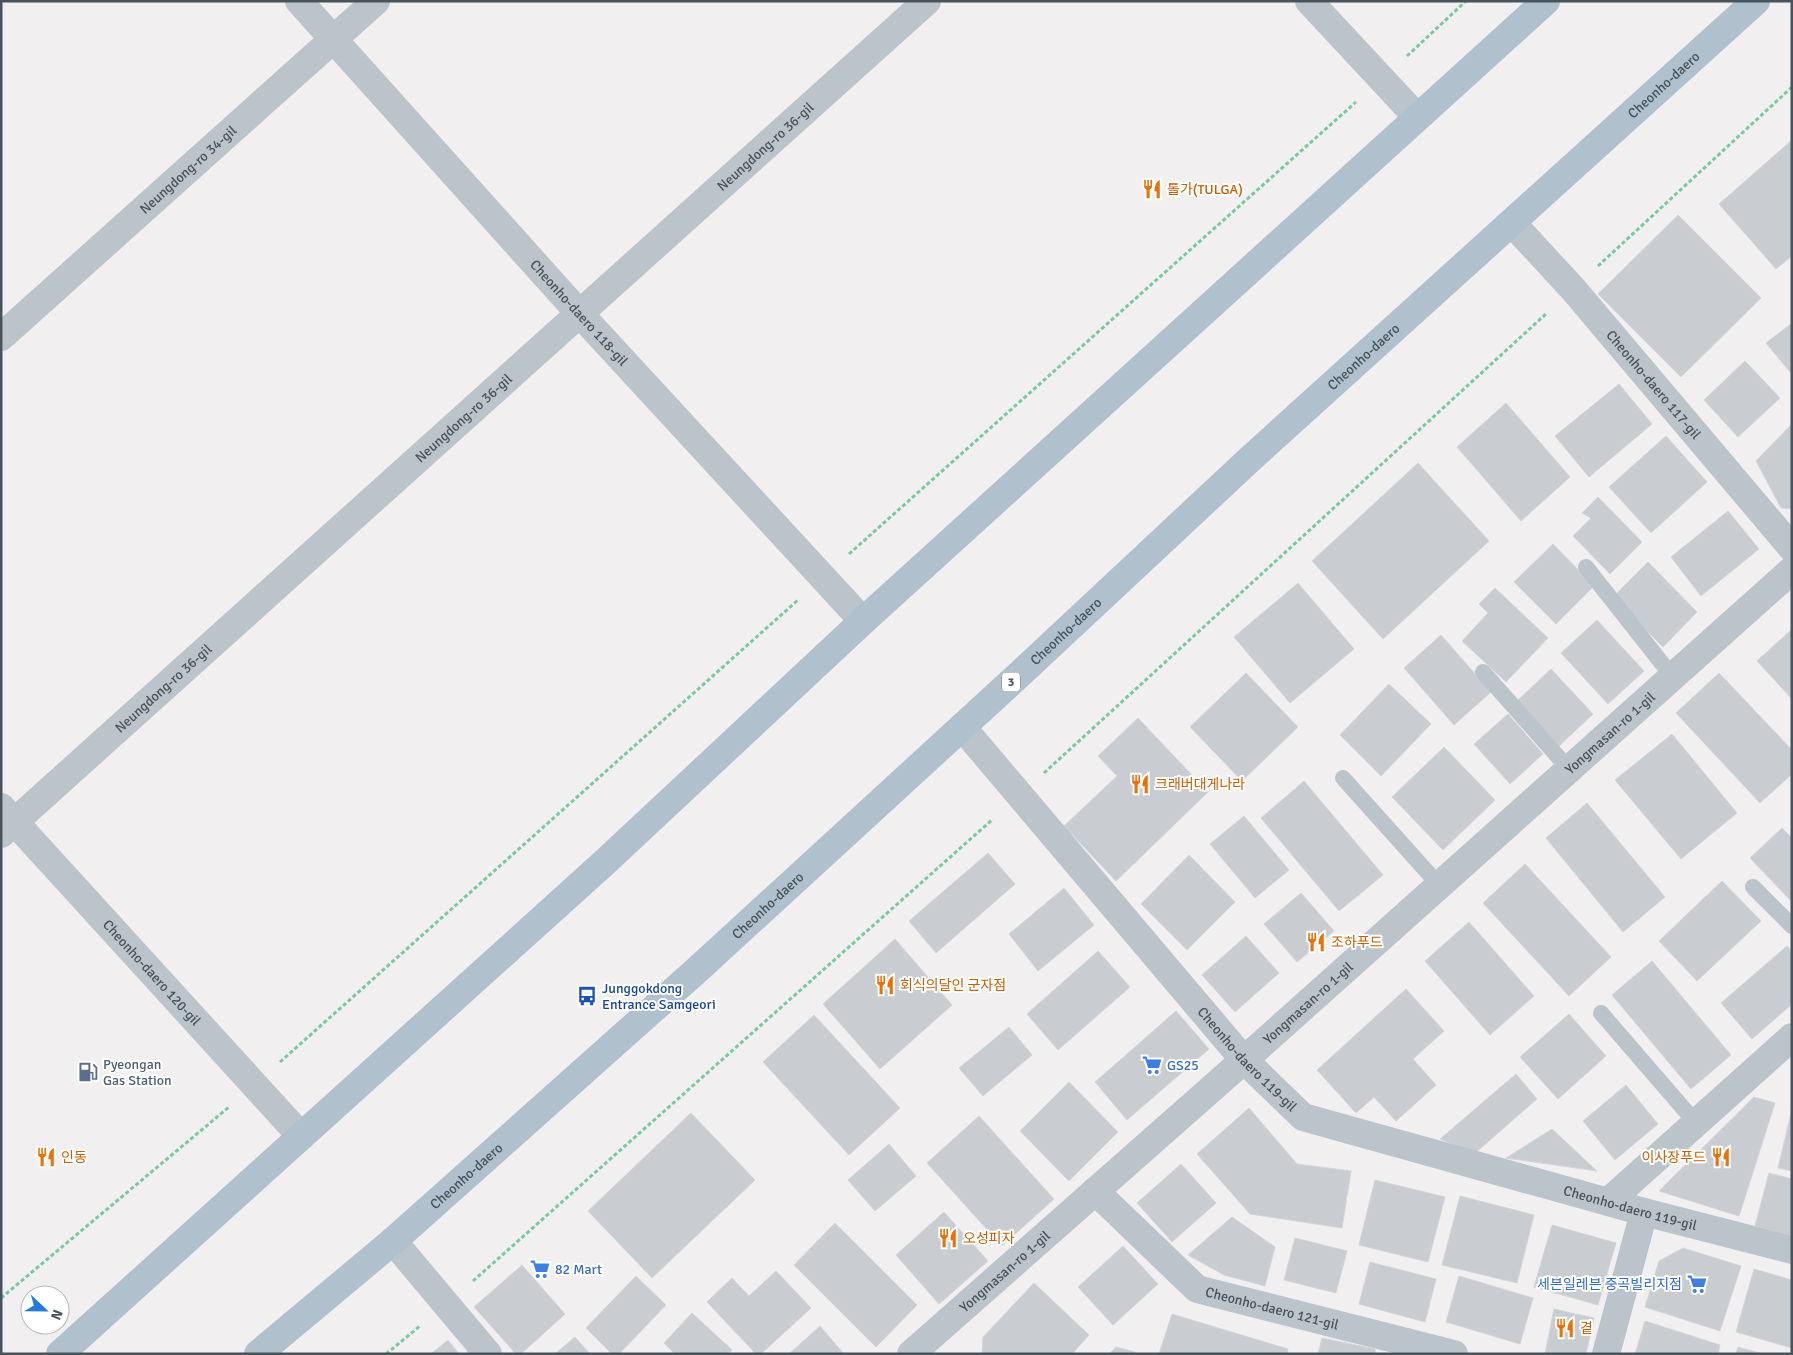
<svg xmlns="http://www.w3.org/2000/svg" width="1793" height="1355" viewBox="0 0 1793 1355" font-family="Signika,'Noto Sans KR',sans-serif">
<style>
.building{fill:#c9ccd1;stroke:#d3d5da}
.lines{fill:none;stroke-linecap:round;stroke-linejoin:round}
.path{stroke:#7ac89d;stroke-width:3;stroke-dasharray:4 2.5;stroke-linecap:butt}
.service{stroke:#bbc4cb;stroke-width:16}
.minor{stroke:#bbc4cb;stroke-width:28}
.primary{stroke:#b0c0cc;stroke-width:28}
.labels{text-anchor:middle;stroke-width:4;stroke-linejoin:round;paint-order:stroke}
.shield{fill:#fff;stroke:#7f878c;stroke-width:1}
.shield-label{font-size:12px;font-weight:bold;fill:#48535b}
.street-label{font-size:14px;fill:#48535b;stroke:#fff}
.food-label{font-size:14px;fill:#c56008;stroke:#fff;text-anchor:start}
.transit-label{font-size:14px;fill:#164399;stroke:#fff;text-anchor:start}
.service-label{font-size:14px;fill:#4e5e75;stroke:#fff;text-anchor:start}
.shop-label{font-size:14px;fill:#366cbe;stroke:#fff;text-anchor:start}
</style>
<rect width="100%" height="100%" fill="#f1efef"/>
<g class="building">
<polygon points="1792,140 1792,256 1776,269 1719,204"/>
<polygon points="1678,215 1761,298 1681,377 1598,294"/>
<polygon points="1792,323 1792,371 1790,372 1766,343"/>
<polygon points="1745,361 1780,398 1738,437 1704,400"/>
<polygon points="1619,384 1652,424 1589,477 1555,436"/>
<polygon points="1506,403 1570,477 1521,521 1457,447"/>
<polygon points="1792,424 1792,509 1781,508 1756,461"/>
<polygon points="1666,436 1707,482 1651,533 1609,487"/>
<polygon points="1418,463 1489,541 1383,639 1312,561"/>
<polygon points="1598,497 1642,542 1610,574 1573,536 1591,518 1582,513"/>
<polygon points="1728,511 1759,549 1701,596 1671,557"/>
<polygon points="1553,544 1594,586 1556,624 1514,582"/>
<polygon points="1648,562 1697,612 1663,647 1613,597"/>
<polygon points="1298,583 1354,649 1290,703 1234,637"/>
<polygon points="1495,588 1548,638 1506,682 1462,641 1488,613 1479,604"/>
<polygon points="1597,620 1644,671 1608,704 1561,653"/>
<polygon points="1792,629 1792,699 1757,661"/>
<polygon points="1441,635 1491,692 1454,725 1404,668"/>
<polygon points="1551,669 1593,714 1559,746 1517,701"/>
<polygon points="1246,673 1298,727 1242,781 1190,727"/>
<polygon points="1719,673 1792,750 1792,774 1760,803 1676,713"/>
<polygon points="1389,684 1431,724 1381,776 1340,735"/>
<polygon points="1508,714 1543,754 1510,784 1474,744"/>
<polygon points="1138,718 1208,792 1116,881 1064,826 1117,776 1098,756"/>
<polygon points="1672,734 1737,813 1681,859 1615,780"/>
<polygon points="1444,747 1495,800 1443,850 1392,797"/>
<polygon points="1304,781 1383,875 1339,911 1261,818"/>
<polygon points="1587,803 1665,897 1623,932 1546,838"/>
<polygon points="1244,816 1289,870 1255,898 1210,844"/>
<polygon points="1782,828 1792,838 1792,902 1750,858"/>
<polygon points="988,853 1015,884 936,953 909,921"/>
<polygon points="1189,855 1235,902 1187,950 1141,904"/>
<polygon points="1525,864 1611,957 1569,996 1483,903"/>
<polygon points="1722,881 1761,921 1697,981 1659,941"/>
<polygon points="1064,888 1094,925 1038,971 1009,934"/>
<polygon points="1301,893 1334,931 1297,962 1264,924"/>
<polygon points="1469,922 1534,996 1490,1035 1425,961"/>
<polygon points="1246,936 1279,973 1235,1012 1202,975"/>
<polygon points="895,939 952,1005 880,1069 823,1004"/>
<polygon points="1787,946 1792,952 1792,1004 1752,1039 1721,1003"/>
<polygon points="1098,951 1130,987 1058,1050 1027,1014"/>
<polygon points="1652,961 1731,1055 1691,1089 1612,995"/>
<polygon points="1406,989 1444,1031 1413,1059 1436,1085 1396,1121 1374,1097 1356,1113 1317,1070"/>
<polygon points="1176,1011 1209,1049 1127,1120 1095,1082"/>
<polygon points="1569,1014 1606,1056 1558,1099 1520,1057"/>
<polygon points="814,1015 900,1108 849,1155 763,1062"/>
<polygon points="1009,1027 1032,1055 983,1096 959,1068"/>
<polygon points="1516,1074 1537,1099 1474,1154 1440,1139"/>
<polygon points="1069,1082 1118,1132 1069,1181 1020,1131"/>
<polygon points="1626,1085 1658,1124 1615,1160 1583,1121"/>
<polygon points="1754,1097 1775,1103 1739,1216 1659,1191"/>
<polygon points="1249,1108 1297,1164 1351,1171 1342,1228 1250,1214 1197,1154"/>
<polygon points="1792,1109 1792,1171 1778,1168"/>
<polygon points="691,1113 755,1180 652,1278 588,1211"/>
<polygon points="979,1116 1054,1199 1002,1246 927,1163"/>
<polygon points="1552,1129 1597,1171 1506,1158"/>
<polygon points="889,1144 916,1176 875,1211 848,1180"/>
<polygon points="1181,1164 1216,1203 1172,1242 1137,1203"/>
<polygon points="1769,1173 1792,1179 1792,1236 1755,1226"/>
<polygon points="1375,1180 1445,1197 1428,1262 1359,1245"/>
<polygon points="1460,1196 1534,1215 1517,1283 1442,1265"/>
<polygon points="944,1212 988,1261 939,1304 896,1255"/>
<polygon points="1232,1217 1275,1247 1265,1286 1224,1275 1188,1255"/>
<polygon points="835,1223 917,1305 876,1347 794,1265"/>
<polygon points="1552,1225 1616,1243 1598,1305 1534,1287"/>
<polygon points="1295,1238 1347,1251 1336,1293 1284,1280"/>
<polygon points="1123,1246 1158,1284 1113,1325 1078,1287"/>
<polygon points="1683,1248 1741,1266 1720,1331 1645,1307 1659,1261"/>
<polygon points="1370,1262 1436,1279 1425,1322 1359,1304"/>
<polygon points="522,1265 565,1314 521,1354 516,1354 474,1307"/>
<polygon points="1754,1269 1792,1280 1792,1348 1736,1332"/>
<polygon points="776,1271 811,1308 761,1354 756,1354 707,1302 732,1278 749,1296"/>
<polygon points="636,1276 666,1305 619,1354 612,1354 586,1328"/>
<polygon points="1459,1276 1533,1298 1520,1344 1446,1322"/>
<polygon points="1034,1283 1089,1335 1072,1354 982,1354 983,1337"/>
<polygon points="1554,1309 1594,1318 1586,1354 1545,1354"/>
<polygon points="692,1313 732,1350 728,1354 675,1354 664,1343"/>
<polygon points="1172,1314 1288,1349 1287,1354 1159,1354"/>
<polygon points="1645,1321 1720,1345 1718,1354 1635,1354"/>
<polygon points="820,1326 844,1354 789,1354"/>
<polygon points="575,1337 590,1354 555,1354"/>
<polygon points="1322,1338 1375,1349 1375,1354 1318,1354"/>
<polygon points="448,1340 459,1354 431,1354"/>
<polygon points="1116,1347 1135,1352 1134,1354 1109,1354"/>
<polygon points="1738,1347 1763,1354 1736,1354"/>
</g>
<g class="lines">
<g class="path">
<polyline points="1407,56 1466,1"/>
<polyline points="1598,266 1792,87"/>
<polyline points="849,554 1356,102"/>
<polyline points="1044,773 1547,313"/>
<polyline points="280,1062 798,600"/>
<polyline points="473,1281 993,819"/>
<polyline points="1,1298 229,1107"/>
<polyline points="386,1354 420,1326"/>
</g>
<g class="service">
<polyline points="1586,567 1672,676"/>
<polyline points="1483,672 1569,769"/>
<polyline points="1343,778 1439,885"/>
<polyline points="1753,887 1792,926"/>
<polyline points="1601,1013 1696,1123"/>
</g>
<g class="minor">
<path id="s1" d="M 299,1 L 580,314 L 863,621"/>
<polyline points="1309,1 1417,117"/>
<path id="s2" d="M 1512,223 L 1573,289 L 1792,548"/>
<path id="s3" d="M 1,337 L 376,1"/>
<path id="s4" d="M 962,727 L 1244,1060 L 1303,1117 L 1644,1212 L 1792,1250"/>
<path id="s5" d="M 1,807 L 301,1136"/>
<path id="s6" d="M 1,834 L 927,1"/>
<path id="s7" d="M 1095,1191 L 1197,1289 L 1454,1354"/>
<polyline points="1609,1201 1792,1037"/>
<polyline points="393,1241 488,1354"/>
<path id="s8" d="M 911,1354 L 1244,1060 L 1792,570"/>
<polyline points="1606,1354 1644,1212"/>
</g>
<g class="primary">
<polyline points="60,1354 605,862 863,621 1546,1"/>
<path id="s9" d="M 258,1354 L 393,1241 L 697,970 L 1022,672 L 1249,460 L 1756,1"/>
</g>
</g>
<defs>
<symbol id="restaurant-bare" viewBox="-9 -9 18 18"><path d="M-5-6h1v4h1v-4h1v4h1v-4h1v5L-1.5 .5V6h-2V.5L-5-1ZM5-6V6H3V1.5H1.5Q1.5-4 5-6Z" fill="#e8710a" stroke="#fff" stroke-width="2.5" paint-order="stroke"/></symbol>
<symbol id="bus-bare" viewBox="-9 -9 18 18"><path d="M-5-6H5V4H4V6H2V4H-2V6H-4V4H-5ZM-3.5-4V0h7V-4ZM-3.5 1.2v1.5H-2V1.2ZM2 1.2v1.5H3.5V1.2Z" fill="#1a4fb4" stroke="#fff" stroke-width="2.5" paint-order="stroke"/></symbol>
<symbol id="supermarket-bare" viewBox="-9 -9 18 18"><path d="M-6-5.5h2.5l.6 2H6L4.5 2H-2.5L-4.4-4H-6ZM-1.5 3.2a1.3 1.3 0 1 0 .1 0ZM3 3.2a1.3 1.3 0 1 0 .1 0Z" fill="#3f7fe0" stroke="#fff" stroke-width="2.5" paint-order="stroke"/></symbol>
<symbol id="fuel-bare" viewBox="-9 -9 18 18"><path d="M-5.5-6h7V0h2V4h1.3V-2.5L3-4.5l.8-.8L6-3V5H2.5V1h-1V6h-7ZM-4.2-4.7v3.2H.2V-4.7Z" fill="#5c6f8a" stroke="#fff" stroke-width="2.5" paint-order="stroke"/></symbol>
</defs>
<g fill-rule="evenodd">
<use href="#restaurant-bare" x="1138" y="175" width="28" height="28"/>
<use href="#restaurant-bare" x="1126" y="770" width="28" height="28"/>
<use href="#restaurant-bare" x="1302" y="928" width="28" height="28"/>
<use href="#restaurant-bare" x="871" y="971" width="28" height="28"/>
<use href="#bus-bare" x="573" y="982" width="28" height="28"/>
<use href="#supermarket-bare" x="1138" y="1051" width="28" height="28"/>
<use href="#fuel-bare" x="74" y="1058" width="28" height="28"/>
<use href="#restaurant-bare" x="32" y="1143" width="28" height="28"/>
<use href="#restaurant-bare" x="1707" y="1143" width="28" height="28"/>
<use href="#restaurant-bare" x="934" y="1224" width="28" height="28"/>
<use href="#supermarket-bare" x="526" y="1255" width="28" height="28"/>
<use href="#supermarket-bare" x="1683" y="1270" width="28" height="28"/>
<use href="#restaurant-bare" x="1551" y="1314" width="28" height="28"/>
</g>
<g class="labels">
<rect class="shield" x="1002" y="672.5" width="18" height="19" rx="4"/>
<g class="shield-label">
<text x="1011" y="686">3</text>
</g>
<g class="street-label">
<text dy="5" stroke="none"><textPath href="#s9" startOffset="1894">Cheonho-daero</textPath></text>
<text dy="5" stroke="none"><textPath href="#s6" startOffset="1028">Neungdong-ro 36-gil</textPath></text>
<text dy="5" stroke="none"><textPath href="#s3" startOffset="251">Neungdong-ro 34-gil</textPath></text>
<text dy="5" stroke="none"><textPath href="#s1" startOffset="419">Cheonho-daero 118-gil</textPath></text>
<text dy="5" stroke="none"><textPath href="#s9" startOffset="1489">Cheonho-daero</textPath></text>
<text dy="5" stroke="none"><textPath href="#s2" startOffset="215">Cheonho-daero 117-gil</textPath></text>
<text dy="5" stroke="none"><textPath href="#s6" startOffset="622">Neungdong-ro 36-gil</textPath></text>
<text dy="5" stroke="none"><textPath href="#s9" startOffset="1084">Cheonho-daero</textPath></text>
<text dy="5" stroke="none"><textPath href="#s6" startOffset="218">Neungdong-ro 36-gil</textPath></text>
<text dy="5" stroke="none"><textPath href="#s8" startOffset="935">Yongmasan-ro 1-gil</textPath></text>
<text dy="5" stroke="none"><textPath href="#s9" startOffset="679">Cheonho-daero</textPath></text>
<text dy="5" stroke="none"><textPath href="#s5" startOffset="224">Cheonho-daero 120-gil</textPath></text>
<text dy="5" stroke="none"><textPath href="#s8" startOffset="530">Yongmasan-ro 1-gil</textPath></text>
<text dy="5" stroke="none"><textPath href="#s4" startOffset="438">Cheonho-daero 119-gil</textPath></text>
<text dy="5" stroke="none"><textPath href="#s9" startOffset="274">Cheonho-daero</textPath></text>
<text dy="5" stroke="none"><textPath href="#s4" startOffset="858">Cheonho-daero 119-gil</textPath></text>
<text dy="5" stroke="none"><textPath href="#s8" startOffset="125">Yongmasan-ro 1-gil</textPath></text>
<text dy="5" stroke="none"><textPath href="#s7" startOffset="219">Cheonho-daero 121-gil</textPath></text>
</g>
<g class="food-label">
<text x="1167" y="194">톨가(TULGA)</text>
<text x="1155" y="789">크래버대게나라</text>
<text x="1331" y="947">조하푸드</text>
<text x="900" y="990">회식의달인 군자점</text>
<text x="61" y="1162">인동</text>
<text x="1706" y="1162" text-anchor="end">이사장푸드</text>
<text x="963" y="1243">오성피자</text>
<text x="1580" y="1333">곁</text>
</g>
<g class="transit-label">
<text x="602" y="993">Junggokdong<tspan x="602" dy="16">Entrance Samgeori</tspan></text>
</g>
<g class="service-label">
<text x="103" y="1069">Pyeongan<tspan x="103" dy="16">Gas Station</tspan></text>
</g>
<g class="shop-label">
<text x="1167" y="1070">GS25</text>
<text x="555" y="1274">82 Mart</text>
<text x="1682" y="1289" text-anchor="end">세븐일레븐 중곡빌리지점</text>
</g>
</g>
<rect width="1793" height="1355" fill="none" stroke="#48535b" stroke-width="5"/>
<g transform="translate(45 1310) rotate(112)"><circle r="24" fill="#ffffff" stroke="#b6babd"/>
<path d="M0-4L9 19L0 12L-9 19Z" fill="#247cd6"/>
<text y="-8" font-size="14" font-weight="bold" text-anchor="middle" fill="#48535b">N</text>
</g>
</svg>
